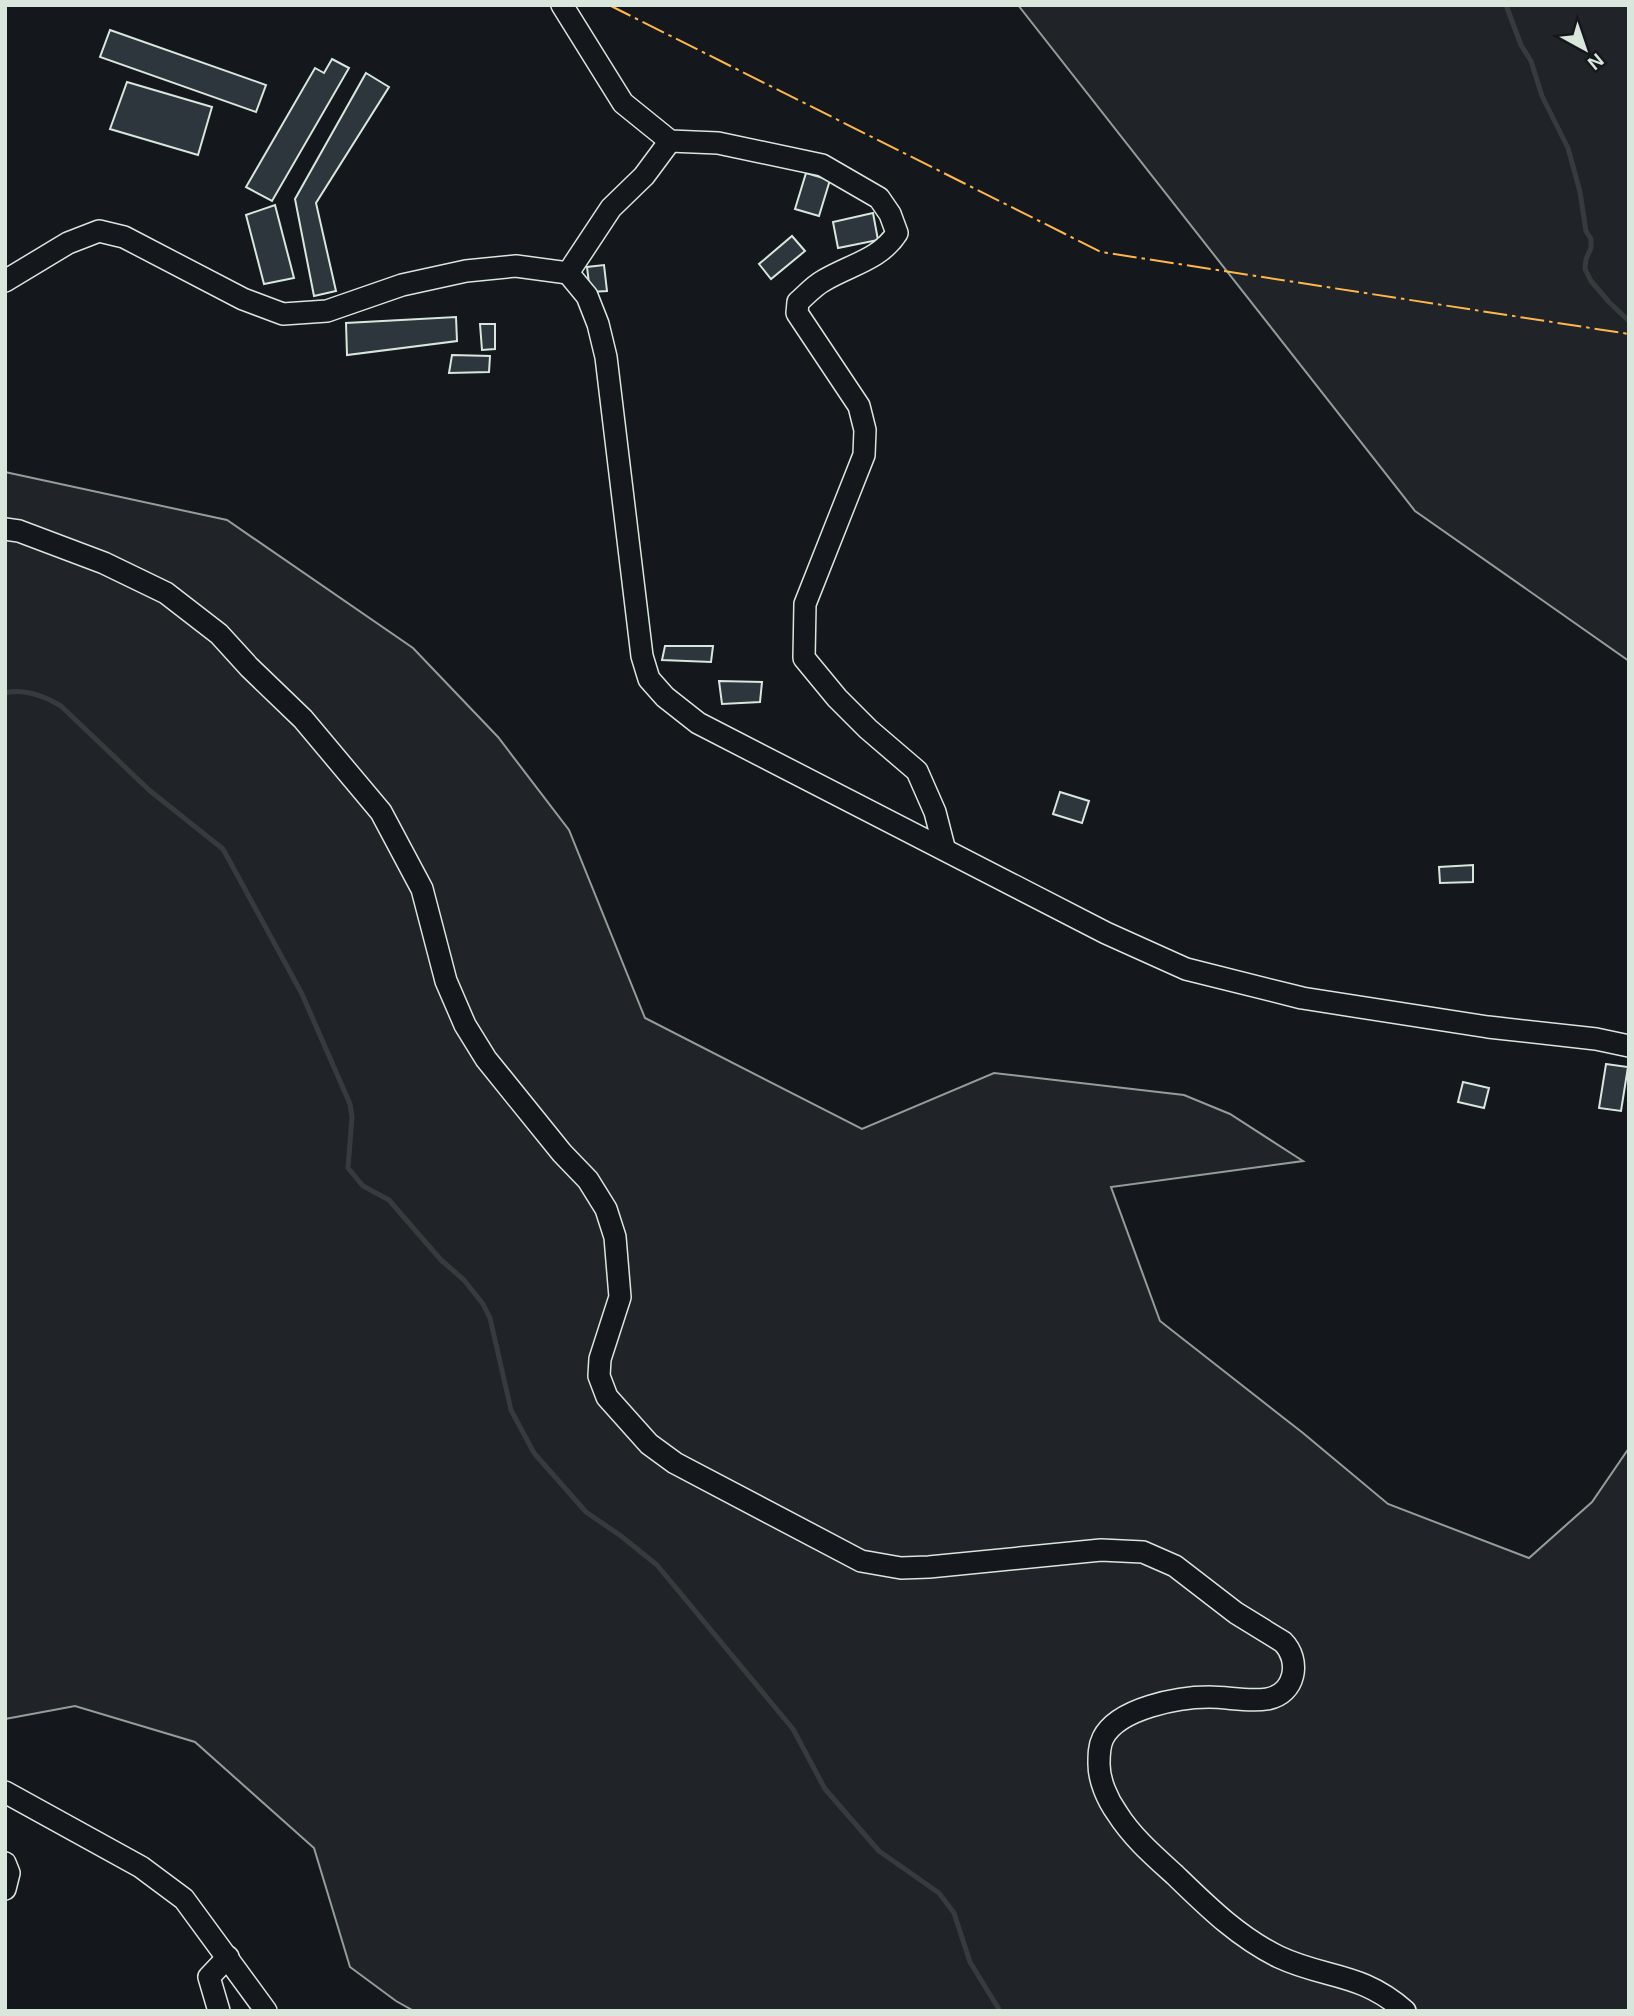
<svg xmlns="http://www.w3.org/2000/svg" width="1634" height="2016" viewBox="0 0 1634 2016" font-family="Arial,sans-serif">
<style>
.green{fill:#202428;stroke:#939e99;stroke-width:2}
.lines{fill:none;stroke-linecap:round;stroke-linejoin:round}
.stream{stroke:#363b3e;stroke-width:5}
.building{fill:#2c363c;stroke:#d8e6dc;stroke-width:2}
.minor-casing{stroke:#d8e6dc;stroke-width:24}
.minor{stroke:#14181c;stroke-width:21}
.power{stroke:#ffb74d;stroke-width:2;stroke-dasharray:24 5 3.5 5;stroke-linecap:butt}
</style>
<rect width="100%" height="100%" fill="#14181c"/>
<g class="green">
<polygon points="1018,5 1629,5 1629,661 1415,511"/>
<polygon points="5,472 227,520 413,648 498,737 569,830 645,1018 862,1129 994,1073 1184,1095 1230,1114 1303,1161 1111,1187 1160,1321 1303,1433 1388,1504 1529,1558 1592,1502 1629,1448 1629,2011 414,2011 396,2001 350,1967 314,1848 195,1742 75,1706 5,1719"/>
</g>
<g class="lines">
<g class="stream">
<polyline points="1506,5 1521,45 1531,61 1542,96 1568,148 1580,192 1586,231 1591,239 1591,248 1586,259 1585,269 1591,281 1609,302 1629,321"/>
<path d="M 5,693 C 25,688 44,696 61,706 L 149,790 L 223,849 L 302,994 L 350,1104 L 352,1117 L 348,1168 L 363,1186 L 389,1200 L 441,1260 L 464,1280 L 483,1304 L 490,1318 L 511,1410 L 534,1453 L 586,1512 L 621,1536 L 657,1565 L 793,1729 L 825,1789 L 879,1851 L 939,1893 L 954,1913 L 970,1962 L 1000,2011"/>
</g>
</g>
<g class="building">
<polygon points="110,30 266,85 256,112 100,57"/>
<polygon points="332,59 349,68 272,201 246,187 315,68 324,73"/>
<polygon points="366,73 389,87 316,203 336,291 314,296 295,199"/>
<polygon points="127,82 212,107 198,155 110,129"/>
<polygon points="806,173 830,180 819,216 795,209"/>
<polygon points="275,205 294,278 264,284 246,215"/>
<polygon points="873,213 878,240 838,248 833,222"/>
<polygon points="792,236 805,251 771,279 759,264"/>
<polygon points="604,265 607,291 590,292 587,267"/>
<polygon points="456,317 457,341 347,355 346,323"/>
<polygon points="480,324 495,324 495,349 482,350"/>
<polygon points="452,355 490,356 489,372 449,373"/>
<polygon points="665,646 713,646 711,662 662,660"/>
<polygon points="719,681 762,682 760,702 722,704"/>
<polygon points="1060,792 1089,801 1082,823 1053,814"/>
<polygon points="1473,865 1473,882 1440,883 1439,867"/>
<polygon points="1606,1064 1628,1067 1621,1111 1599,1108"/>
<polygon points="1463,1082 1489,1088 1484,1108 1458,1102"/>
</g>
<g class="lines">
<defs>
<g id="minor">
<path d="M 562,5 L 623,103 L 670,141 L 718,143 L 822,165 L 879,198 L 890,214 L 897,233 C 880,260 849,265 823,281 C 814,286 806,295 798,302 L 797,313 L 859,406 L 865,430 L 864,455 L 805,604 L 804,658 L 837,698 L 868,729 L 917,771 L 935,812 L 944,847"/>
<polyline points="568,273 587,296 598,324 606,357 642,656 649,679 665,697 698,723 1106,933 1186,969 1302,998 1488,1027 1596,1039 1629,1046"/>
<polyline points="5,281 68,243 99,231 124,237 243,299 283,314 327,311 402,285 466,271 516,266 568,273 611,208 644,176 670,141"/>
<path d="M 5,529 L 19,531 L 104,563 L 166,593 L 219,634 L 249,667 L 303,719 L 381,812 L 422,889 L 446,981 L 465,1025 L 486,1059 L 562,1153 L 588,1180 L 606,1209 L 615,1237 L 620,1297 L 600,1359 L 599,1376 L 607,1397 L 649,1444 L 675,1463 L 861,1561 L 901,1568 L 929,1567 L 1101,1550 L 1143,1552 L 1175,1566 L 1236,1613 L 1283,1642 C 1301,1660 1296,1694 1267,1699 C 1248,1702 1228,1697 1209,1697 C 1179,1697 1118,1708 1103,1738 C 1099,1746 1099,1755 1099,1764 C 1099,1780 1107,1799 1117,1813 C 1132,1837 1154,1856 1175,1875 C 1207,1906 1238,1937 1279,1957 C 1326,1979 1361,1972 1405,2011"/>
<polyline points="5,1792 141,1867 184,1899 266,2011"/>
<polyline points="5,1863 9,1873 5,1889"/>
<polyline points="219,2011 209,1977 228,1957"/>
</g>
</defs>
<use href="#minor" class="minor-casing"/>
<use href="#minor" class="minor"/>
<polyline class="power" points="609,5 1101,252 1629,334"/>
</g>
<rect width="1634" height="2016" fill="none" stroke="#d8e6dc" stroke-width="14"/>
<g transform="translate(1585 49) rotate(140)" stroke="#14181c" stroke-width="5" paint-order="stroke">
<path d="M0-5L12 26L0 18L-12 26Z" fill="#d8e6dc"/>
<text y="-10" font-size="19" font-weight="bold" text-anchor="middle" fill="#d8e6dc">N</text>
</g>
</svg>
